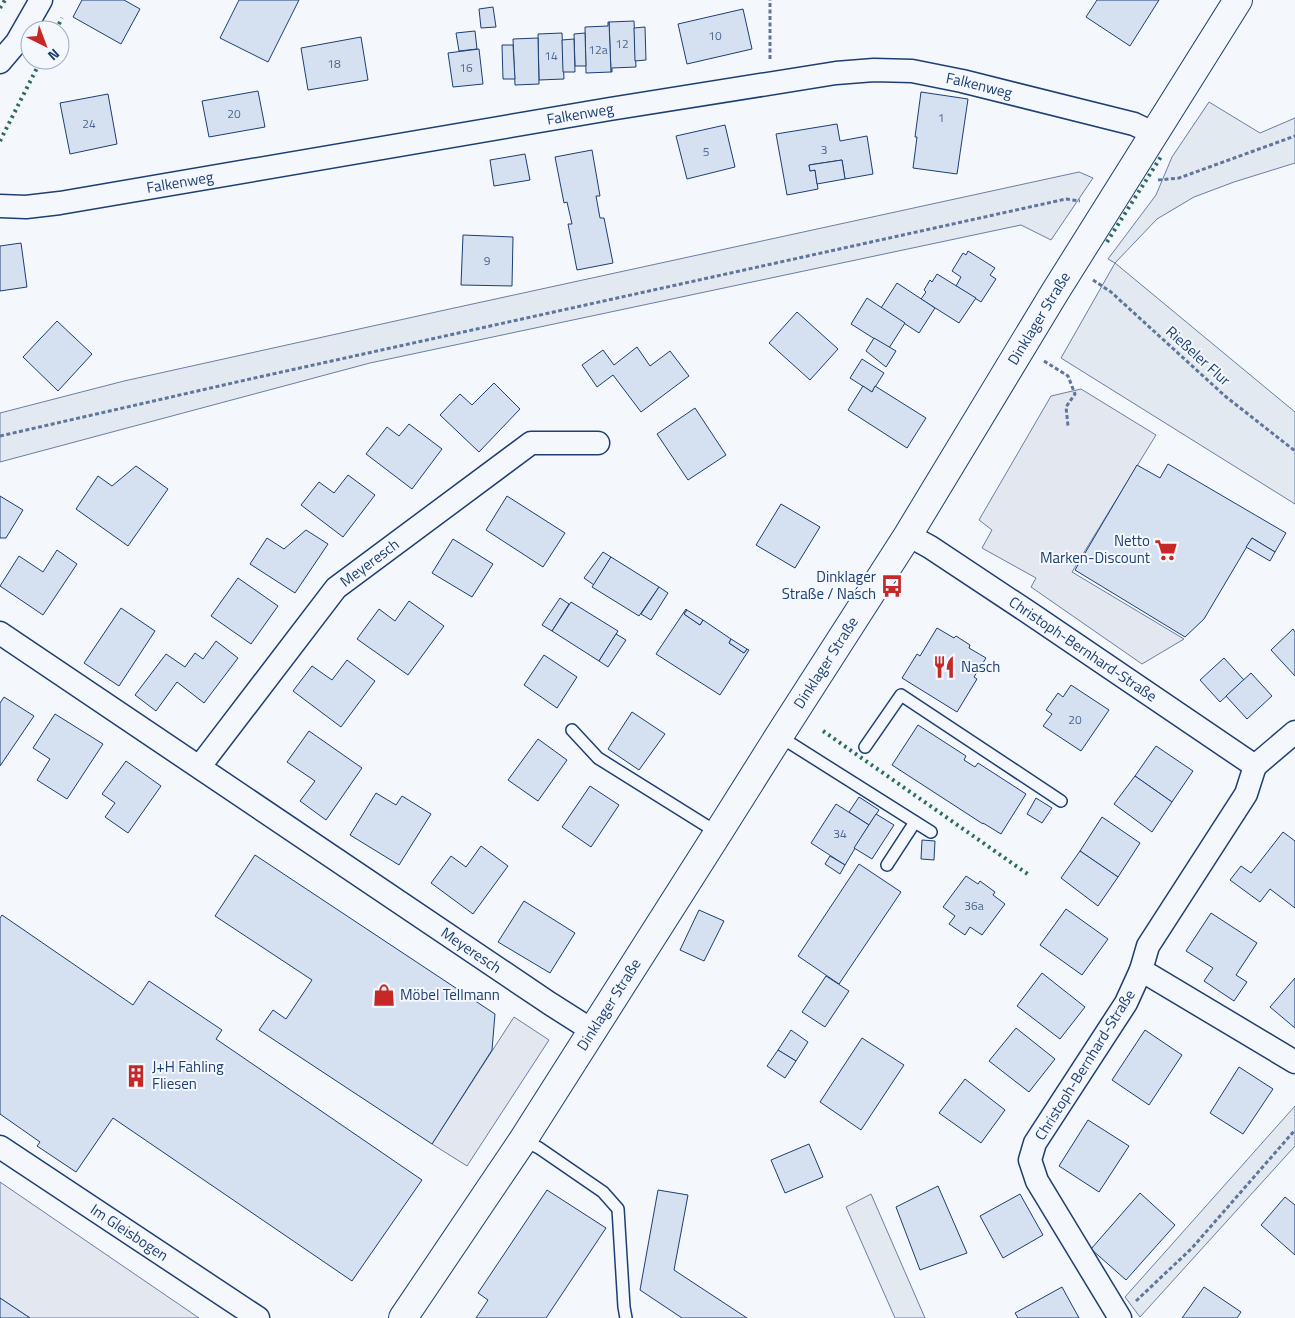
<svg xmlns="http://www.w3.org/2000/svg" width="1295" height="1318" viewBox="0 0 1295 1318" font-family="'Titillium Web',sans-serif">
<style>
.green{fill:#e3e9f0;stroke:#687fa3}
.parking{fill:#e3e8f0;stroke:#687fa3}
.building{fill:#d5e0f0;stroke:#1d3f73}
.lines{fill:none;stroke-linecap:round;stroke-linejoin:round}
.lane-casing{stroke:#1d3f73;stroke-width:14}
.street-casing{stroke:#1d3f73;stroke-width:25}
.secondary-casing{stroke:#1d3f73;stroke-width:30}
.path{stroke:#5e769c;stroke-width:3;stroke-dasharray:4 2.5;stroke-linecap:butt}
.lane{stroke:#f4f7fb;stroke-width:11}
.street{stroke:#f4f7fb;stroke-width:22}
.secondary{stroke:#f4f7fb;stroke-width:28}
.hedge{stroke:#2c6c60;stroke-width:4;stroke-dasharray:2.5 4;stroke-linecap:butt}
.labels{text-anchor:middle;stroke-width:4;stroke-linejoin:round;paint-order:stroke}
.number-label{font-size:12px;fill:#4b6792}
.street-label{font-size:15px;fill:#1d3f73;stroke:#f4f7fb}
.poi-label{font-size:15px;fill:#1d3f73;stroke:#f4f7fb;text-anchor:start}
</style>
<rect width="100%" height="100%" fill="#f4f7fb"/>
<g class="green">
<polygon points="1209,102 1260,133 1295,118 1295,163 1234,182 1194,197 1157,219 1115,263 1295,412 1295,504 1061,358 1115,263 1108,259 1156,195 1172,157"/>
<polygon points="1079,172 1093,178 1051,240 1021,225 370,363 0,462 0,413 124,381 445,310"/>
<polygon points="1295,1106 1295,1146 1140,1317 1125,1297"/>
<polygon points="871,1194 925,1318 895,1318 846,1207"/>
</g>
<g class="parking">
<polygon points="1081,389 1156,435 1072,572 1184,639 1142,664 1031,587 1036,578 982,548 992,530 979,520 1051,396"/>
<polygon points="514,1017 549,1040 467,1166 432,1144"/>
<polygon points="0,1182 199,1318 30,1318 0,1298"/>
</g>
<g class="building">
<polygon points="82,0 124,0 140,9 121,44 73,17"/>
<polygon points="239,0 299,0 268,62 220,38"/>
<polygon points="1097,0 1159,0 1130,46 1086,17"/>
<polygon points="493,7 496,27 481,28 479,9"/>
<polygon points="743,9 752,49 687,64 678,24"/>
<polygon points="634,21 636,67 612,68 612,72 611,72 609,22"/>
<polygon points="608,22 609,22 611,72 586,73 585,27 608,26"/>
<polygon points="645,27 646,60 635,61 634,28"/>
<polygon points="475,31 477,49 459,51 456,33"/>
<polygon points="562,33 564,79 539,80 538,34"/>
<polygon points="585,33 586,66 575,66 574,34"/>
<polygon points="361,37 368,80 308,90 301,48"/>
<polygon points="538,38 539,84 515,85 513,39"/>
<polygon points="574,39 575,72 563,72 562,40"/>
<polygon points="502,45 513,45 515,79 503,79"/>
<polygon points="479,49 483,84 453,87 448,53"/>
<polygon points="258,91 265,127 209,137 202,101"/>
<polygon points="921,92 968,99 957,174 913,168 917,137 915,137"/>
<polygon points="108,94 117,144 70,154 60,103"/>
<polygon points="837,124 840,141 867,136 873,174 845,179 842,160 809,165 810,171 815,170 818,189 787,195 776,134"/>
<polygon points="725,125 735,167 687,179 676,136"/>
<polygon points="592,150 600,196 596,196 600,218 604,218 613,263 577,270 568,224 572,224 567,202 564,203 555,157"/>
<polygon points="525,154 530,180 494,186 490,160"/>
<polygon points="842,160 845,179 817,184 815,170 810,171 809,165"/>
<polygon points="463,235 513,237 512,286 461,285"/>
<polygon points="21,243 27,287 0,291 0,246"/>
<polygon points="968,251 995,268 990,275 996,279 981,302 956,286 961,277 952,271 963,253 966,255"/>
<polygon points="937,274 976,298 959,323 921,299 926,292 924,290 930,280 932,282"/>
<polygon points="897,283 935,308 919,333 881,308"/>
<polygon points="867,298 905,323 889,348 851,324"/>
<polygon points="797,312 838,349 810,380 769,343"/>
<polygon points="57,321 92,354 58,391 23,357"/>
<polygon points="874,338 896,351 886,367 866,351"/>
<polygon points="637,347 650,366 670,351 689,376 641,412 613,375 597,387 582,365 603,350 614,365"/>
<polygon points="862,359 884,373 872,392 850,378"/>
<polygon points="494,383 520,409 479,452 440,415 460,394 472,405"/>
<polygon points="863,386 872,392 875,386 926,418 907,448 848,410"/>
<polygon points="695,408 726,455 688,480 657,434"/>
<polygon points="409,424 442,449 412,489 366,454 387,427 399,436"/>
<polygon points="1168,464 1286,533 1275,552 1252,538 1204,619 1185,637 1075,570 1137,465 1160,478"/>
<polygon points="136,466 168,489 128,546 76,509 98,476 112,486"/>
<polygon points="348,475 375,495 343,537 301,505 319,482 334,493"/>
<polygon points="0,496 23,510 6,538 0,538"/>
<polygon points="507,496 565,533 543,567 486,530"/>
<polygon points="781,504 820,527 795,568 756,545"/>
<polygon points="306,530 328,544 295,593 250,564 267,538 284,549"/>
<polygon points="1252,538 1275,552 1270,561 1246,547"/>
<polygon points="453,539 493,564 472,597 432,573"/>
<polygon points="57,550 77,564 43,615 0,586 19,556 43,572"/>
<polygon points="603,552 611,557 594,585 584,578"/>
<polygon points="611,557 659,587 639,616 592,587"/>
<polygon points="238,578 278,606 251,644 211,616"/>
<polygon points="659,587 668,593 651,620 641,614"/>
<polygon points="560,598 569,604 552,631 542,625"/>
<polygon points="409,601 444,626 408,675 357,639 379,609 395,621"/>
<polygon points="571,602 618,631 599,661 552,631"/>
<polygon points="121,608 155,631 119,686 84,663"/>
<polygon points="686,609 687,610 684,614 700,625 703,620 731,639 729,643 744,653 747,649 749,650 720,695 656,654"/>
<polygon points="687,610 703,620 700,625 684,614"/>
<polygon points="937,628 954,638 956,636 970,645 969,648 986,658 974,677 977,679 957,712 902,678 917,654 920,656"/>
<polygon points="1293,629 1295,632 1295,676 1271,650"/>
<polygon points="616,634 626,640 608,667 599,661"/>
<polygon points="731,639 747,649 744,653 729,643"/>
<polygon points="216,641 238,658 204,703 177,682 156,711 135,695 166,654 185,667 195,653 203,659"/>
<polygon points="544,655 577,677 557,708 524,685"/>
<polygon points="1224,658 1244,680 1220,702 1200,680"/>
<polygon points="347,660 375,681 341,727 293,691 312,666 332,680"/>
<polygon points="1251,673 1272,696 1247,719 1226,696"/>
<polygon points="1071,685 1109,710 1081,751 1043,726 1052,714 1046,710 1058,693 1063,697"/>
<polygon points="4,697 34,716 0,766 0,703"/>
<polygon points="632,712 665,734 639,770 608,749"/>
<polygon points="55,714 103,744 67,799 37,780 50,759 33,748"/>
<polygon points="918,725 966,756 964,760 975,767 978,763 1026,794 1001,834 983,823 983,824 892,765"/>
<polygon points="309,731 362,768 326,820 300,801 315,781 287,762"/>
<polygon points="538,739 567,760 538,801 508,780"/>
<polygon points="1156,746 1193,771 1172,802 1135,776"/>
<polygon points="126,761 161,786 128,833 105,817 115,803 102,794"/>
<polygon points="1135,776 1172,802 1152,832 1114,804"/>
<polygon points="590,786 619,805 591,847 562,827"/>
<polygon points="376,793 396,805 402,796 431,814 399,865 350,835"/>
<polygon points="859,797 879,810 869,825 849,812"/>
<polygon points="1036,798 1052,808 1042,823 1027,814"/>
<polygon points="836,804 869,825 845,865 811,843"/>
<polygon points="876,814 894,825 872,859 854,848"/>
<polygon points="1102,817 1140,843 1118,877 1080,851"/>
<polygon points="1283,832 1295,841 1295,908 1270,889 1260,902 1230,880 1241,866 1251,873"/>
<polygon points="922,840 935,841 934,860 921,859"/>
<polygon points="481,846 508,866 473,914 431,883 451,856 466,867"/>
<polygon points="1080,851 1118,877 1098,906 1061,878"/>
<polygon points="255,855 495,1014 492,1050 432,1144 259,1030 273,1010 286,1019 312,980 215,916"/>
<polygon points="830,856 845,865 840,874 825,864"/>
<polygon points="859,864 901,892 839,984 798,956"/>
<polygon points="966,876 978,884 980,881 995,892 993,895 1005,904 982,935 970,927 965,935 949,924 955,916 943,907"/>
<polygon points="524,901 575,933 550,973 498,942"/>
<polygon points="1066,909 1108,939 1082,975 1040,945"/>
<polygon points="699,910 724,921 704,961 680,950"/>
<polygon points="1211,913 1257,943 1236,975 1247,982 1234,1001 1204,981 1213,968 1186,951"/>
<polygon points="2,915 133,1005 149,981 222,1030 216,1039 422,1180 352,1281 113,1118 76,1172 37,1146 40,1142 0,1114 0,918"/>
<polygon points="1042,973 1085,1007 1060,1039 1017,1006"/>
<polygon points="826,976 849,991 825,1027 802,1012"/>
<polygon points="1295,978 1295,1028 1270,1007"/>
<polygon points="1016,1028 1055,1059 1029,1092 989,1061"/>
<polygon points="791,1030 808,1042 796,1061 778,1050"/>
<polygon points="1145,1030 1182,1055 1149,1105 1112,1080"/>
<polygon points="862,1038 904,1065 861,1130 820,1102"/>
<polygon points="778,1050 796,1061 785,1078 767,1066"/>
<polygon points="1239,1067 1273,1089 1243,1134 1210,1113"/>
<polygon points="965,1079 1005,1110 981,1143 939,1113"/>
<polygon points="1088,1120 1129,1146 1099,1192 1059,1166"/>
<polygon points="809,1144 823,1177 785,1193 771,1160"/>
<polygon points="938,1186 967,1253 920,1270 896,1207"/>
<polygon points="547,1190 606,1228 546,1318 476,1318 488,1300 478,1293"/>
<polygon points="658,1190 688,1195 674,1270 747,1318 682,1318 640,1290"/>
<polygon points="1140,1193 1175,1225 1126,1280 1091,1249"/>
<polygon points="1020,1194 1043,1235 1003,1258 980,1216"/>
<polygon points="1285,1197 1295,1205 1295,1255 1261,1225"/>
<polygon points="1062,1287 1079,1318 1018,1318 1015,1313"/>
<polygon points="1204,1287 1241,1312 1237,1318 1182,1318"/>
<polygon points="0,1298 30,1318 0,1318"/>
</g>
<g class="lines">
<defs>
<g id="lane">
<polyline points="572,730 598,758 718,833"/>
<polyline points="779,736 931,832"/>
<polyline points="865,747 901,695 1061,801"/>
<polyline points="887,865 915,822"/>
<polyline points="523,1140 539,1148 603,1192 618,1209 624,1307 626,1318"/>
</g>
<g id="street">
<polyline points="0,62 17,42 41,0"/>
<path id="s1" d="M 0,206 L 26,207 L 60,203 L 610,109 L 836,73 L 874,70 L 912,71 L 962,81 L 1134,124 L 1155,134"/>
<path id="s2" d="M 908,535 L 930,547 L 1031,614 L 1255,766 L 1246,794 L 1148,946 L 1141,970 L 1126,1003 L 1035,1143 L 1030,1160 L 1037,1181 L 1120,1318"/>
<path id="s3" d="M 0,633 L 549,1003 L 593,1031"/>
<path id="s4" d="M 200,766 L 336,588 L 531,443 L 598,443"/>
<polyline points="1255,766 1295,732"/>
<polyline points="1141,970 1295,1062"/>
<path id="s5" d="M 0,1147 L 258,1318"/>
</g>
<g id="secondary">
<path id="s6" d="M 403,1318 L 523,1140 L 718,833 L 779,736 L 908,535 L 1055,292 L 1238,0"/>
</g>
</defs>
<use href="#lane" class="lane-casing"/>
<use href="#street" class="street-casing"/>
<use href="#secondary" class="secondary-casing"/>
<g class="path">
<polyline points="770,59 770,0"/>
<polyline points="1158,180 1179,178 1295,136"/>
<polyline points="1093,280 1111,292 1225,396 1295,451"/>
<polyline points="1044,361 1068,376 1075,394 1066,407 1068,426"/>
<polyline points="0,436 250,379 1066,199 1080,201"/>
<polyline points="1136,1301 1192,1248 1295,1130"/>
</g>
<use href="#lane" class="lane"/>
<use href="#street" class="street"/>
<use href="#secondary" class="secondary"/>
<g class="hedge">
<polyline points="0,8 5,0"/>
<polyline points="56,30 62,18"/>
<polyline points="0,141 41,60"/>
<polyline points="1107,242 1162,155"/>
<polyline points="823,731 1029,875"/>
</g>
</g>
<defs>
<symbol id="supermarket-bare" viewBox="-9 -9 18 18"><path d="M-6-5.5h2.5l.6 2H6L4.5 2H-2.5L-4.4-4H-6ZM-1.5 3.2a1.3 1.3 0 1 0 .1 0ZM3 3.2a1.3 1.3 0 1 0 .1 0Z" fill="#c62828" stroke="#f4f7fb" stroke-width="2.5" paint-order="stroke"/></symbol>
<symbol id="bus-bare" viewBox="-9 -9 18 18"><path d="M-5-6H5V4H4V6H2V4H-2V6H-4V4H-5ZM-3.5-4V0h7V-4ZM-3.5 1.2v1.5H-2V1.2ZM2 1.2v1.5H3.5V1.2Z" fill="#c62828" stroke="#f4f7fb" stroke-width="2.5" paint-order="stroke"/></symbol>
<symbol id="restaurant-bare" viewBox="-9 -9 18 18"><path d="M-5-6h1v4h1v-4h1v4h1v-4h1v5L-1.5 .5V6h-2V.5L-5-1ZM5-6V6H3V1.5H1.5Q1.5-4 5-6Z" fill="#c62828" stroke="#f4f7fb" stroke-width="2.5" paint-order="stroke"/></symbol>
<symbol id="shop-bare" viewBox="-9 -9 18 18"><path d="M-5-2.5h2.3a2.7 3.5 0 0 1 5.4 0H5L5.5 6h-11ZM-1.5-2.5h3a1.5 2.3 0 0 0-3 0Z" fill="#c62828" stroke="#f4f7fb" stroke-width="2.5" paint-order="stroke"/></symbol>
<symbol id="building-bare" viewBox="-9 -9 18 18"><path d="M-4-6H4V6H1V3H-1V6H-4ZM-2.5-4.3h1.7v1.8h-1.7ZM.8-4.3h1.7v1.8H.8ZM-2.5-1h1.7V.8h-1.7ZM.8-1h1.7V.8H.8Z" fill="#c62828" stroke="#f4f7fb" stroke-width="2.5" paint-order="stroke"/></symbol>
</defs>
<g fill-rule="evenodd">
<use href="#supermarket-bare" x="1150" y="534" width="32" height="32"/>
<use href="#bus-bare" x="876" y="570" width="32" height="32"/>
<use href="#restaurant-bare" x="928" y="651" width="32" height="32"/>
<use href="#shop-bare" x="368" y="979" width="32" height="32"/>
<use href="#building-bare" x="120" y="1060" width="32" height="32"/>
</g>
<g class="labels">
<g class="number-label">
<text x="715" y="40">10</text>
<text x="622" y="48">12</text>
<text x="598" y="54">12a</text>
<text x="551" y="60">14</text>
<text x="334" y="68">18</text>
<text x="466" y="72">16</text>
<text x="234" y="118">20</text>
<text x="941" y="122">1</text>
<text x="89" y="128">24</text>
<text x="824" y="154">3</text>
<text x="706" y="156">5</text>
<text x="487" y="265">9</text>
<text x="1075" y="724">20</text>
<text x="840" y="838">34</text>
<text x="974" y="910">36a</text>
</g>
<g class="street-label">
<text dy="5" stroke="none"><textPath href="#s1" startOffset="992">Falkenweg</textPath></text>
<text dy="5" stroke="none"><textPath href="#s1" startOffset="588">Falkenweg</textPath></text>
<text dy="5" stroke="none"><textPath href="#s1" startOffset="182">Falkenweg</textPath></text>
<text dy="5" stroke="none"><textPath href="#s6" startOffset="1185">Dinklager Straße</textPath></text>
<text transform="translate(1198 356) rotate(42)" y="5">Rießeler Flur</text>
<text dy="5" stroke="none"><textPath href="#s4" startOffset="266">Meyeresch</textPath></text>
<text dy="5" stroke="none"><textPath href="#s2" startOffset="209">Christoph-Bernhard-Straße</textPath></text>
<text dy="5" stroke="none"><textPath href="#s6" startOffset="780">Dinklager Straße</textPath></text>
<text dy="5" stroke="none"><textPath href="#s3" startOffset="568">Meyeresch</textPath></text>
<text dy="5" stroke="none"><textPath href="#s6" startOffset="375">Dinklager Straße</textPath></text>
<text transform="translate(1085 1065) rotate(-58)" y="5">Christoph-Bernhard-Straße</text>
<text dy="5" stroke="none"><textPath href="#s5" startOffset="155">Im Gleisbogen</textPath></text>
</g>
<g class="poi-label">
<text x="1150" y="546" text-anchor="end">Netto<tspan x="1150" dy="17">Marken-Discount</tspan></text>
<text x="876" y="582" text-anchor="end">Dinklager<tspan x="876" dy="17">Straße / Nasch</tspan></text>
<text x="961" y="672">Nasch</text>
<text x="400" y="1000">Möbel Tellmann</text>
<text x="152" y="1072">J+H Fahling<tspan x="152" dy="17">Fliesen</tspan></text>
</g>
</g>
<g transform="translate(45 45) rotate(138)"><circle r="24" fill="#f4f7fb" stroke="#9eadc5"/>
<path d="M0-4L9 19L0 12L-9 19Z" fill="#c62828"/>
<text y="-8" font-size="14" font-weight="bold" text-anchor="middle" fill="#1d3f73">N</text>
</g>
</svg>
